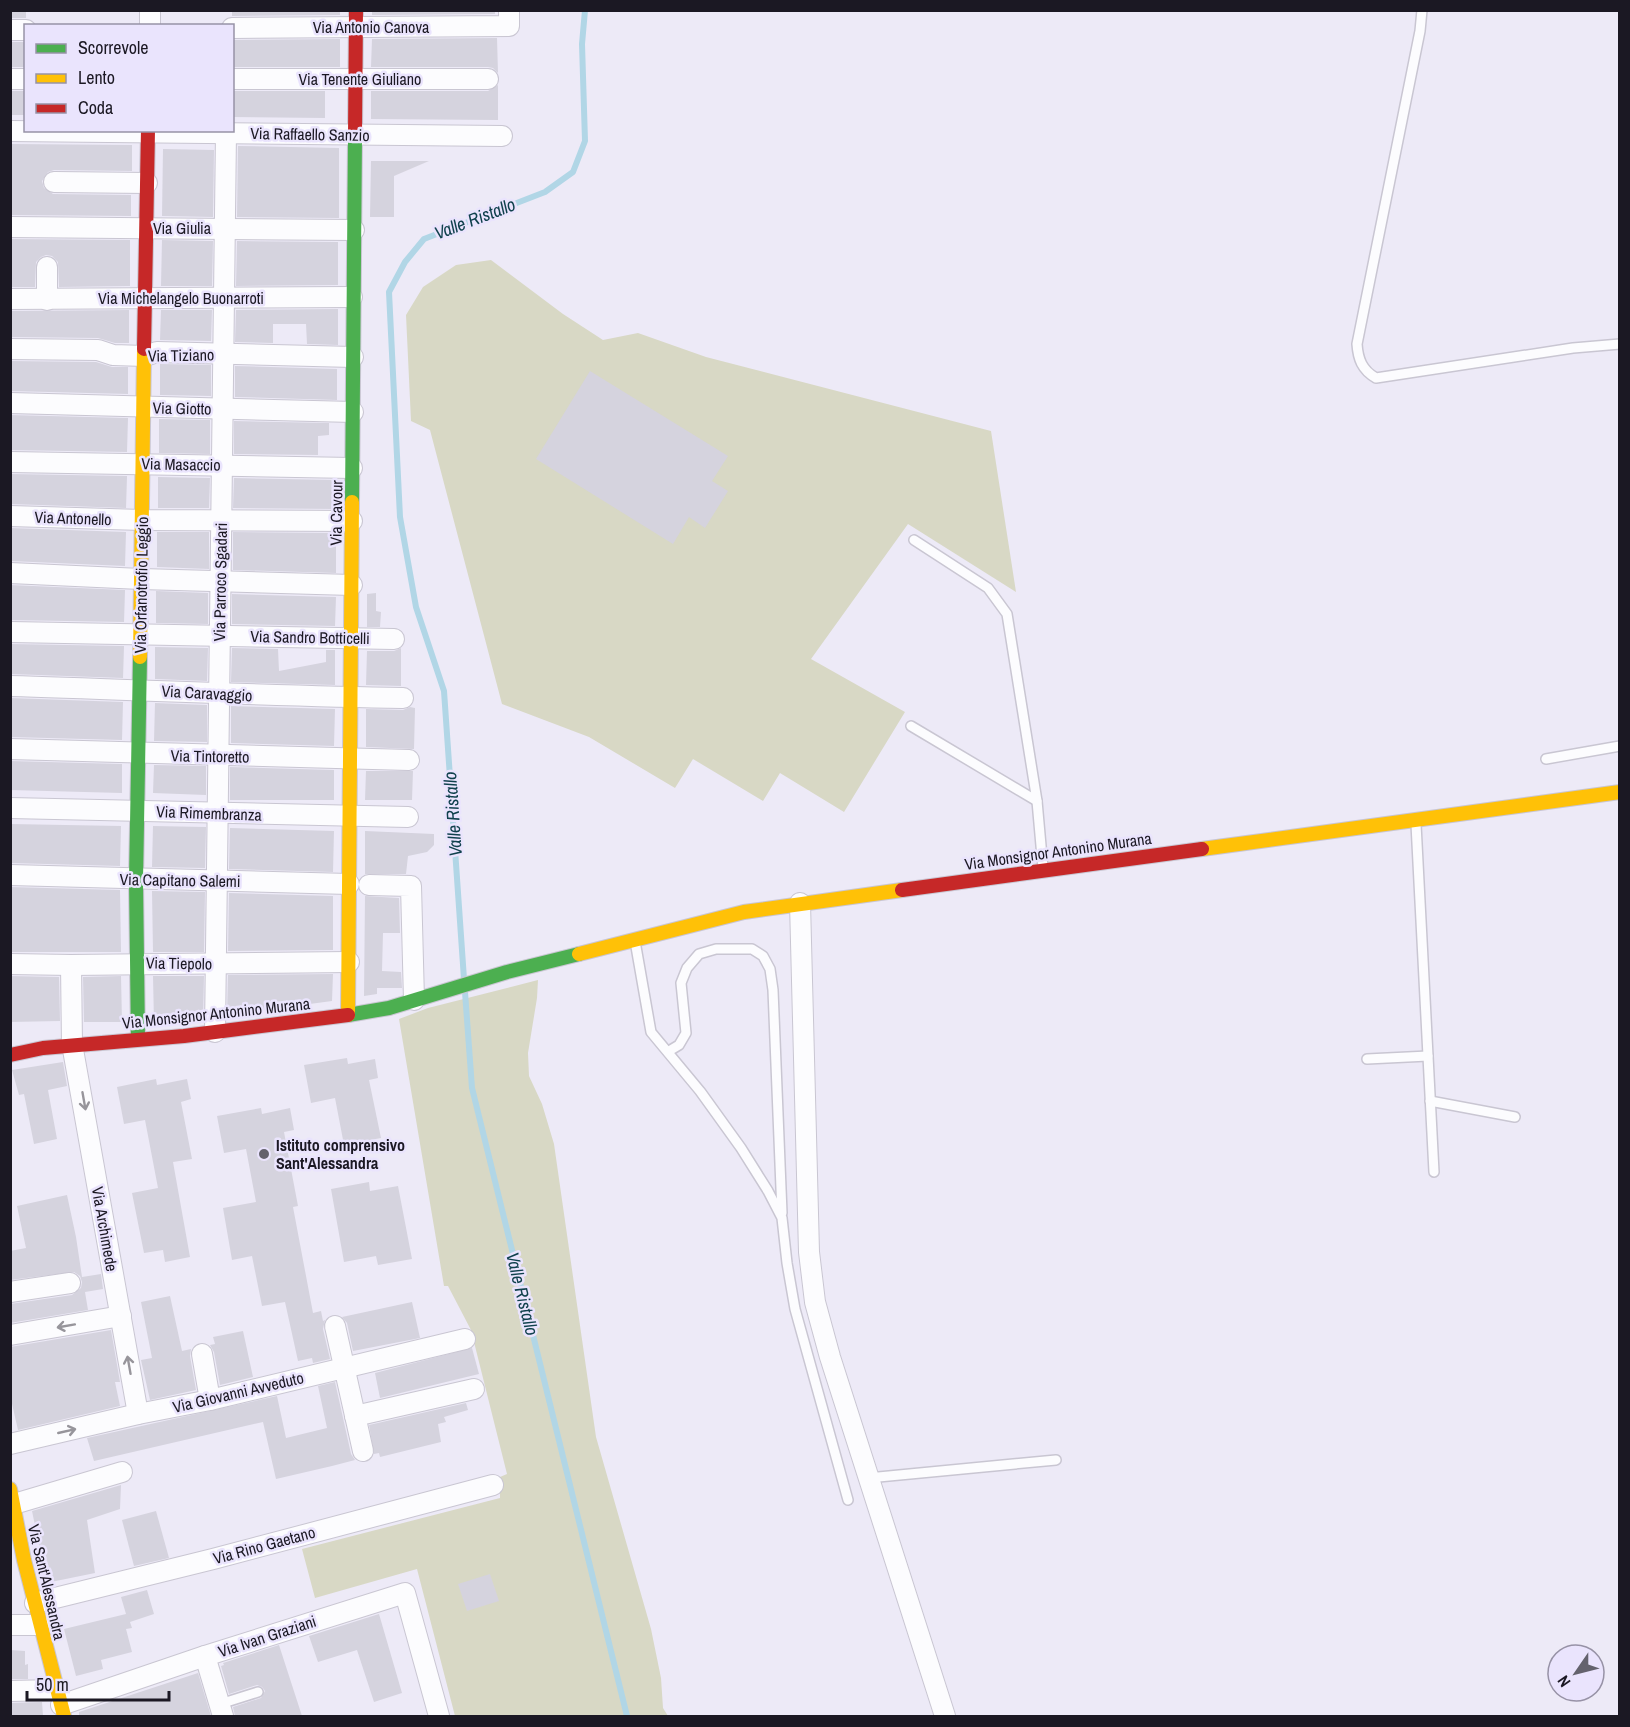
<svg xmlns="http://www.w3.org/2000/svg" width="1630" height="1727" viewBox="0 0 1630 1727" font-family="'Archivo Narrow',sans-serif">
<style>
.green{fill:#d8d8c5}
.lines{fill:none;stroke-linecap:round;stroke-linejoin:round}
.stream{stroke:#b1d6e6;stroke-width:6}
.building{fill:#d5d3de}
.lane-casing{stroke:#c9c6d2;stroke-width:12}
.street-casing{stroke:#c9c6d2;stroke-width:22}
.fast-casing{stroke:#c9c6d2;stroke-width:16}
.slow-casing{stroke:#c9c6d2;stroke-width:16}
.jam-casing{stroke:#c9c6d2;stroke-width:16}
.lane{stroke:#fcfcfe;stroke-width:9}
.street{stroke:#fcfcfe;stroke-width:20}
.fast{stroke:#4caf50;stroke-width:14}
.slow{stroke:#ffc107;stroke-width:14}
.jam{stroke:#c62828;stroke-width:14}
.oneway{stroke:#97959b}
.poi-dot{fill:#64626d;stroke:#eae4fd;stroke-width:2}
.labels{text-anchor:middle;stroke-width:5;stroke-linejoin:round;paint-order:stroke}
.street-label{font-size:16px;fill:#1b1823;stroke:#eae4fd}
.poi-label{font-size:16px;font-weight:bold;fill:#1b1823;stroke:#eae4fd;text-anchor:start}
.water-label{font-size:18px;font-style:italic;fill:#10414d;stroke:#eae4fd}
</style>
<rect width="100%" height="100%" fill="#edeaf7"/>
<g class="green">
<polygon points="491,260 563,314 603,340 638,333 706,357 991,431 1016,592 908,524 811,659 905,712 844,812 780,773 763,801 693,759 675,788 589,737 502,704 430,430 411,421 406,315 423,287 456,265"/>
<polygon points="538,980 537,998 528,1053 529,1076 542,1104 554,1144 596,1437 651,1629 661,1678 663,1708 668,1716 455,1716 417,1569 315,1598 302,1549 500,1498 500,1477 507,1474 471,1330 448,1286 444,1286 399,1019 428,1008"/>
</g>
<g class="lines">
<g class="stream">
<polyline points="464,979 444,691 416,607 400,517 389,292 405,262 424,239 545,192 573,172 585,141 582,44 585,10"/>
<polyline points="465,992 472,1088 627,1716"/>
</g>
</g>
<g class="building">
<rect x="10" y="10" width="16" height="8"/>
<polygon points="232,10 340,10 340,15 232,16"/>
<polygon points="372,10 495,10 495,14 372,15"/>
<polygon points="497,38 498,73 493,68 488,67 371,67 372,39"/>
<polygon points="340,39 340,67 232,67 232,40"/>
<rect x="10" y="42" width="16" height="25"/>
<polygon points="498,85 498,120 371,119 371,91 488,91"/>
<rect x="10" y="91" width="16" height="24"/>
<polygon points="232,91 325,91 325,118 232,117"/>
<polygon points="10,144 132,145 132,171 54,170 48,172 42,181 44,188 53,194 131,195 131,216 10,215"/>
<polygon points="238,146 339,148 339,218 237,217"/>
<polygon points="163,149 214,150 213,217 162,216"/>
<polygon points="371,161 429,161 394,176 394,217 370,217"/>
<polygon points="10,239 130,240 130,286 59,287 58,262 52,256 46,255 41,257 36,262 35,287 10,287"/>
<polygon points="162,240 213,241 212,286 161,286"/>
<polygon points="237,241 338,242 338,285 236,286"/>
<polygon points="338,309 338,345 307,344 306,324 273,324 273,343 235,342 236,310"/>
<polygon points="129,310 129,343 115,343 98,338 10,337 10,311"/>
<polygon points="161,310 212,310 211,341 160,340"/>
<polygon points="10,361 96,362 112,367 128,367 128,394 10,391"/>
<polygon points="160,364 211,365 211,396 160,395"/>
<polygon points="235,366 337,369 337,400 235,397"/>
<polygon points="590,371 728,456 712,481 728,491 705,528 689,517 673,544 536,459"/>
<polygon points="10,415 128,418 127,452 10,450"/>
<polygon points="159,419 210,420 210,454 159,453"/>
<polygon points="234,421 329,423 329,435 318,436 318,455 234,454"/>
<polygon points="10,474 127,476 126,508 10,504"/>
<polygon points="158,477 210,478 209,508 158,508"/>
<polygon points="234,478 337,480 336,509 233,508"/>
<polygon points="10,528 126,532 125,566 10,561"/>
<polygon points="157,532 209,532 209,569 157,567"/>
<polygon points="233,532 336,533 336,573 233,570"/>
<polygon points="10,585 125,590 124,622 10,620"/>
<polygon points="156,591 208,593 208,624 156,623"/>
<polygon points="376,593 376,611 381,612 380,627 367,627 367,594"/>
<polygon points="232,594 336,597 335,626 232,624"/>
<polygon points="10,644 124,646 123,678 10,674"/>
<polygon points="155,647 208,648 207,681 155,679"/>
<polygon points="232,648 278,649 279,671 326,662 326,650 335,650 335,685 231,682"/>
<polygon points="401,648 401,686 366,685 367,651 394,651"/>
<polygon points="10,698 123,702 122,740 10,737"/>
<polygon points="155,703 207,705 207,742 154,741"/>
<polygon points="231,706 335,709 334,746 231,743"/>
<polygon points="410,707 415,708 414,749 366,747 366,709 403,710"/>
<polygon points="10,761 122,764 122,793 10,790"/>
<polygon points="154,765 206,766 206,795 153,793"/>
<polygon points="230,767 334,770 334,800 230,800"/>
<polygon points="366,771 413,771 412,800 365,800"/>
<polygon points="10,824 121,826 120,866 10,863"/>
<polygon points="153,826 206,827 205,868 152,867"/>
<polygon points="230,828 334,831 333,872 229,869"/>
<polygon points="365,831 434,834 434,845 427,852 408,856 406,874 365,874"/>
<polygon points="10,887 120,890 121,952 10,952"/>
<polygon points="152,891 205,892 204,952 153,952"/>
<polygon points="229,893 333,896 333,950 228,951"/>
<polygon points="365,896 399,898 400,933 383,933 382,971 401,972 402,988 377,988 377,994 364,996"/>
<polygon points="333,974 332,1001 227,1015 228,975"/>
<polygon points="10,976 59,977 60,1021 10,1022"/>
<polygon points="121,976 122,1022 84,1022 83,977"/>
<polygon points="153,976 204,976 203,1018 154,1022"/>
<polygon points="347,1058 348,1064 375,1059 378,1078 369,1080 381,1138 344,1145 335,1098 311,1103 304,1065"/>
<polygon points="63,1062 67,1086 48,1090 57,1139 34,1144 24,1094 19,1095 12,1070"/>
<polygon points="156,1079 157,1085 187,1079 191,1099 181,1102 192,1159 173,1162 190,1257 165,1262 163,1250 144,1253 132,1193 158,1188 145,1120 124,1124 117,1087"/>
<polygon points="261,1108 262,1114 290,1108 294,1130 284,1132 298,1206 293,1207 313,1313 321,1311 323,1321 325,1320 323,1329 330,1359 313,1363 312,1358 298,1361 285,1302 262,1306 252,1256 232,1260 223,1208 256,1202 246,1149 224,1153 217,1116"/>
<polygon points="369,1182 370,1191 398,1186 412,1259 378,1265 376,1256 344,1262 331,1189"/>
<polygon points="67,1195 76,1237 82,1277 101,1274 103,1289 85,1292 88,1310 10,1323 10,1304 72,1295 81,1288 82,1282 80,1276 74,1272 10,1280 10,1251 26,1248 17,1206"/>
<polygon points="170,1296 182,1351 191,1349 190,1356 196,1390 150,1400 141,1360 152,1358 141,1302"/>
<polygon points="412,1302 420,1338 353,1351 347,1323 342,1317"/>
<polygon points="111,1330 120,1382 115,1382 120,1406 18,1430 10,1395 10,1347"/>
<polygon points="243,1331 253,1377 220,1385 214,1352 210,1345 215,1344 213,1337"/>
<polygon points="472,1348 479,1374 380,1398 375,1373"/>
<polygon points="335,1382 351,1454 355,1460 332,1466 276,1479 263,1422 94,1461 87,1438 277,1396 286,1438 327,1428 318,1386"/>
<polygon points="466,1403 468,1410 444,1417 446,1422 438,1424 441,1442 380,1457 379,1453 374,1454 369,1425"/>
<polygon points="121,1485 120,1509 87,1520 95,1573 51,1582 48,1568 44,1569 32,1511"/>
<polygon points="156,1511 169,1558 134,1566 122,1520"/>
<polygon points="490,1574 499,1601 467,1611 458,1584"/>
<polygon points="147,1590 154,1614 130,1622 132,1628 126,1629 132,1652 101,1660 103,1669 76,1676 64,1629 126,1614 121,1597"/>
<polygon points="379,1614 402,1693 374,1702 357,1650 318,1662 309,1636"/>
<polygon points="279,1645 302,1716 235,1716 233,1707 261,1698 265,1691 262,1687 257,1685 229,1694 221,1666 224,1665 223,1663"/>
<polygon points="10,1650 25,1651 25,1665 28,1664 28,1679 10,1679"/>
<polygon points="198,1673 211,1716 79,1716 79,1712"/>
<polygon points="42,1702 43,1716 10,1716 10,1703"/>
</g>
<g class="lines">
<defs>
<g id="lane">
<path d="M 1422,10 L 1420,31 L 1357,344 C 1358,359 1362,370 1376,378 L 1573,348 L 1620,344"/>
<polyline points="914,540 988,588 1007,614 1037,801 1043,868"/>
<polyline points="911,726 1037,801"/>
<polyline points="1546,759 1620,746"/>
<polyline points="1416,824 1434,1172"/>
<polyline points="635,941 651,1032 700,1091 741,1148 768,1191 782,1218 787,1263 795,1309 848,1500"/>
<polyline points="669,1051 679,1045 686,1033 681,983 687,968 699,954 716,949 752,949 763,956 770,969 773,990 782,1213"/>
<polyline points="1367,1059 1428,1056"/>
<polyline points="1430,1101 1515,1117"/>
<polyline points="868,1478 1056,1460"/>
<polyline points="220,1704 258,1692"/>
</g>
<g id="street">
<polyline points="150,26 150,10"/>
<polyline points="232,28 509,26 509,10"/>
<polyline points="10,30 26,30"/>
<polyline points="10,79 26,79"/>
<polyline points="232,79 488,79"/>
<polyline points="10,131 502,136"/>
<polyline points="54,182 147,183"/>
<polyline points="10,227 354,230"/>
<polyline points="10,299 352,297"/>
<polyline points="47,300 47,267"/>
<polyline points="10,349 98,350 113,355 145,356 157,352 353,357"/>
<polyline points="10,403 353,412"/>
<polyline points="10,462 352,468"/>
<polyline points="10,516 142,520 352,521"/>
<polyline points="10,573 141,579 352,585"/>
<polyline points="10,632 394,639"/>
<path d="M 10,686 C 141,690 272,696 403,698"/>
<polyline points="10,749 409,760"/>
<polyline points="10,808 408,817"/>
<polyline points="10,875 349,884"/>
<polyline points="369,885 411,886 414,1000"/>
<polyline points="800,903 809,1252 815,1302 830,1357 945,1716"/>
<polyline points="10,964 71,965 349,962"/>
<polyline points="71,965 72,1044 138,1414"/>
<polyline points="215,1032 226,133"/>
<polyline points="10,1292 70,1283"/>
<polyline points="335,1326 363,1451"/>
<polyline points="10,1335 121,1316"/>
<polyline points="202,1354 210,1400"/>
<polyline points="355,1416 474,1389"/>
<polyline points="10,1444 138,1414 210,1400 465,1339"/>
<polyline points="14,1504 122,1472"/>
<polyline points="35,1603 213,1559 493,1485"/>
<polyline points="10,1625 39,1625"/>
<polyline points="205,1656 223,1716"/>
<polyline points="10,1691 56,1690"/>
<polyline points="61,1705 205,1656 405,1593 439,1716"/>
</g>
<g id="fast">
<polyline points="352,502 355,135"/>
<polyline points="348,1015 389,1008 507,972 579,954"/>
<polyline points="138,1039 136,880 140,657"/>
</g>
<g id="slow">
<polyline points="140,657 144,349"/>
<polyline points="1202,849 1620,792"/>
<polyline points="579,954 744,912 902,890"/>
<polyline points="348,1015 352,502"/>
<polyline points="10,1489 24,1560 64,1716"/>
</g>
<g id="jam">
<polyline points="355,135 356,10"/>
<polyline points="144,349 148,130"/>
<polyline points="902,890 1202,849"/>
<polyline points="10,1055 43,1048 184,1036 348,1015"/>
</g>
</defs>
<use href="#lane" class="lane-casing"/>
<use href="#street" class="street-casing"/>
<use href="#fast" class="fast-casing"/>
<use href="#slow" class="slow-casing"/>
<use href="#jam" class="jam-casing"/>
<use href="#lane" class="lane"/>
<use href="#street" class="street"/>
<use href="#fast" class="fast"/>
<use href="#slow" class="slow"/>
<use href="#jam" class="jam"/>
</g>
<defs><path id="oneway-shaft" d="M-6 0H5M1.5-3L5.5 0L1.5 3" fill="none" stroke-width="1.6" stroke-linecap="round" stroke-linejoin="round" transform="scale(1.5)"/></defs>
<g class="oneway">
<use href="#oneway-shaft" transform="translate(84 1101) rotate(80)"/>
<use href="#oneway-shaft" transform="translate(66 1326) rotate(170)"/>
<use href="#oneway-shaft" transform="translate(129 1365) rotate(-100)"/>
<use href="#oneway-shaft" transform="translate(67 1431) rotate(-13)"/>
</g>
<circle class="poi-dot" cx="264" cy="1154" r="6"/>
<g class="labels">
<g class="street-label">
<text x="371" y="33">Via Antonio Canova</text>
<text x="360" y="85">Via Tenente Giuliano</text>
<text transform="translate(310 134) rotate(1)" y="6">Via Raffaello Sanzio</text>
<text x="182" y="234">Via Giulia</text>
<text x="181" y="304">Via Michelangelo Buonarroti</text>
<text transform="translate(181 355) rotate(-1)" y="6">Via Tiziano</text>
<text transform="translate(182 408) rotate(1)" y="6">Via Giotto</text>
<text transform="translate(181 464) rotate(1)" y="6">Via Masaccio</text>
<text transform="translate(336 513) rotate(-89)" y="6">Via Cavour</text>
<text transform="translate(73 518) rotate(2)" y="6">Via Antonello</text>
<text transform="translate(220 582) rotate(-89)" y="6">Via Parroco Sgadari</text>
<text transform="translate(141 585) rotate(-89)" y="6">Via Orfanotrofio Leggio</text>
<text transform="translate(310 637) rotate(1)" y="6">Via Sandro Botticelli</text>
<text transform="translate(207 693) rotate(3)" y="6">Via Caravaggio</text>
<text transform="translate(210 756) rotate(1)" y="6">Via Tintoretto</text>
<text transform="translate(209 813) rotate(2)" y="6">Via Rimembranza</text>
<text transform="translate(1058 851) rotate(-8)" y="6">Via Monsignor Antonino Murana</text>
<text transform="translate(180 880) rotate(1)" y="6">Via Capitano Salemi</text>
<text transform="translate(179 963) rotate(1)" y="6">Via Tiepolo</text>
<text transform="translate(216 1013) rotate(-6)" y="6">Via Monsignor Antonino Murana</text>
<text transform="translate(105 1229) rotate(80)" y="6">Via Archimede</text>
<text transform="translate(238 1392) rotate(-13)" y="6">Via Giovanni Avveduto</text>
<text transform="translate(264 1545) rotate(-15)" y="6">Via Rino Gaetano</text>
<text transform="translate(47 1582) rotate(77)" y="6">Via Sant'Alessandra</text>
<text transform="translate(267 1636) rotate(-18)" y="6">Via Ivan Graziani</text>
</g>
<g class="poi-label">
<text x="276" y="1151">Istituto comprensivo<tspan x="276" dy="18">Sant'Alessandra</tspan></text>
</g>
<g class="water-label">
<text transform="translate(475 219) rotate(-21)" y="6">Valle Ristallo</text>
<text transform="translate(453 814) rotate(-94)" y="6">Valle Ristallo</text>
<text transform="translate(522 1294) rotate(76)" y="6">Valle Ristallo</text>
</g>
</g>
<rect width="1630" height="1727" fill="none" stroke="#1b1823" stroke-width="24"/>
<rect x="24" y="24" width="210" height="108" fill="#eae4fd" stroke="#9792a6" stroke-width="1.5"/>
<rect x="36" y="44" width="30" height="9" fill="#4caf50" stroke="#9792a6" stroke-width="1.5"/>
<text x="78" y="54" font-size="18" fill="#1b1823">Scorrevole</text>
<rect x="36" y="74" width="30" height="9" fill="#ffc107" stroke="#9792a6" stroke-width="1.5"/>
<text x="78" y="84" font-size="18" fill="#1b1823">Lento</text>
<rect x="36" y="104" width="30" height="9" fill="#c62828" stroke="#9792a6" stroke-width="1.5"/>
<text x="78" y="114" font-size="18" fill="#1b1823">Coda</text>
<g transform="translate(1576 1673) rotate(235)"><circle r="28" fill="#eae4fd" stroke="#9792a6" stroke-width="1.5"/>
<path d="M0-4.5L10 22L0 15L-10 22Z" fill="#64626d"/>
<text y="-9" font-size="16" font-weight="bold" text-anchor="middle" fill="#1b1823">N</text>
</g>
<path d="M27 1691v9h142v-9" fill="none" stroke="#1b1823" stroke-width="3"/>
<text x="36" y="1691" font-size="18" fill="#1b1823" stroke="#eae4fd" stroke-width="4.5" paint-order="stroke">50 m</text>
</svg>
